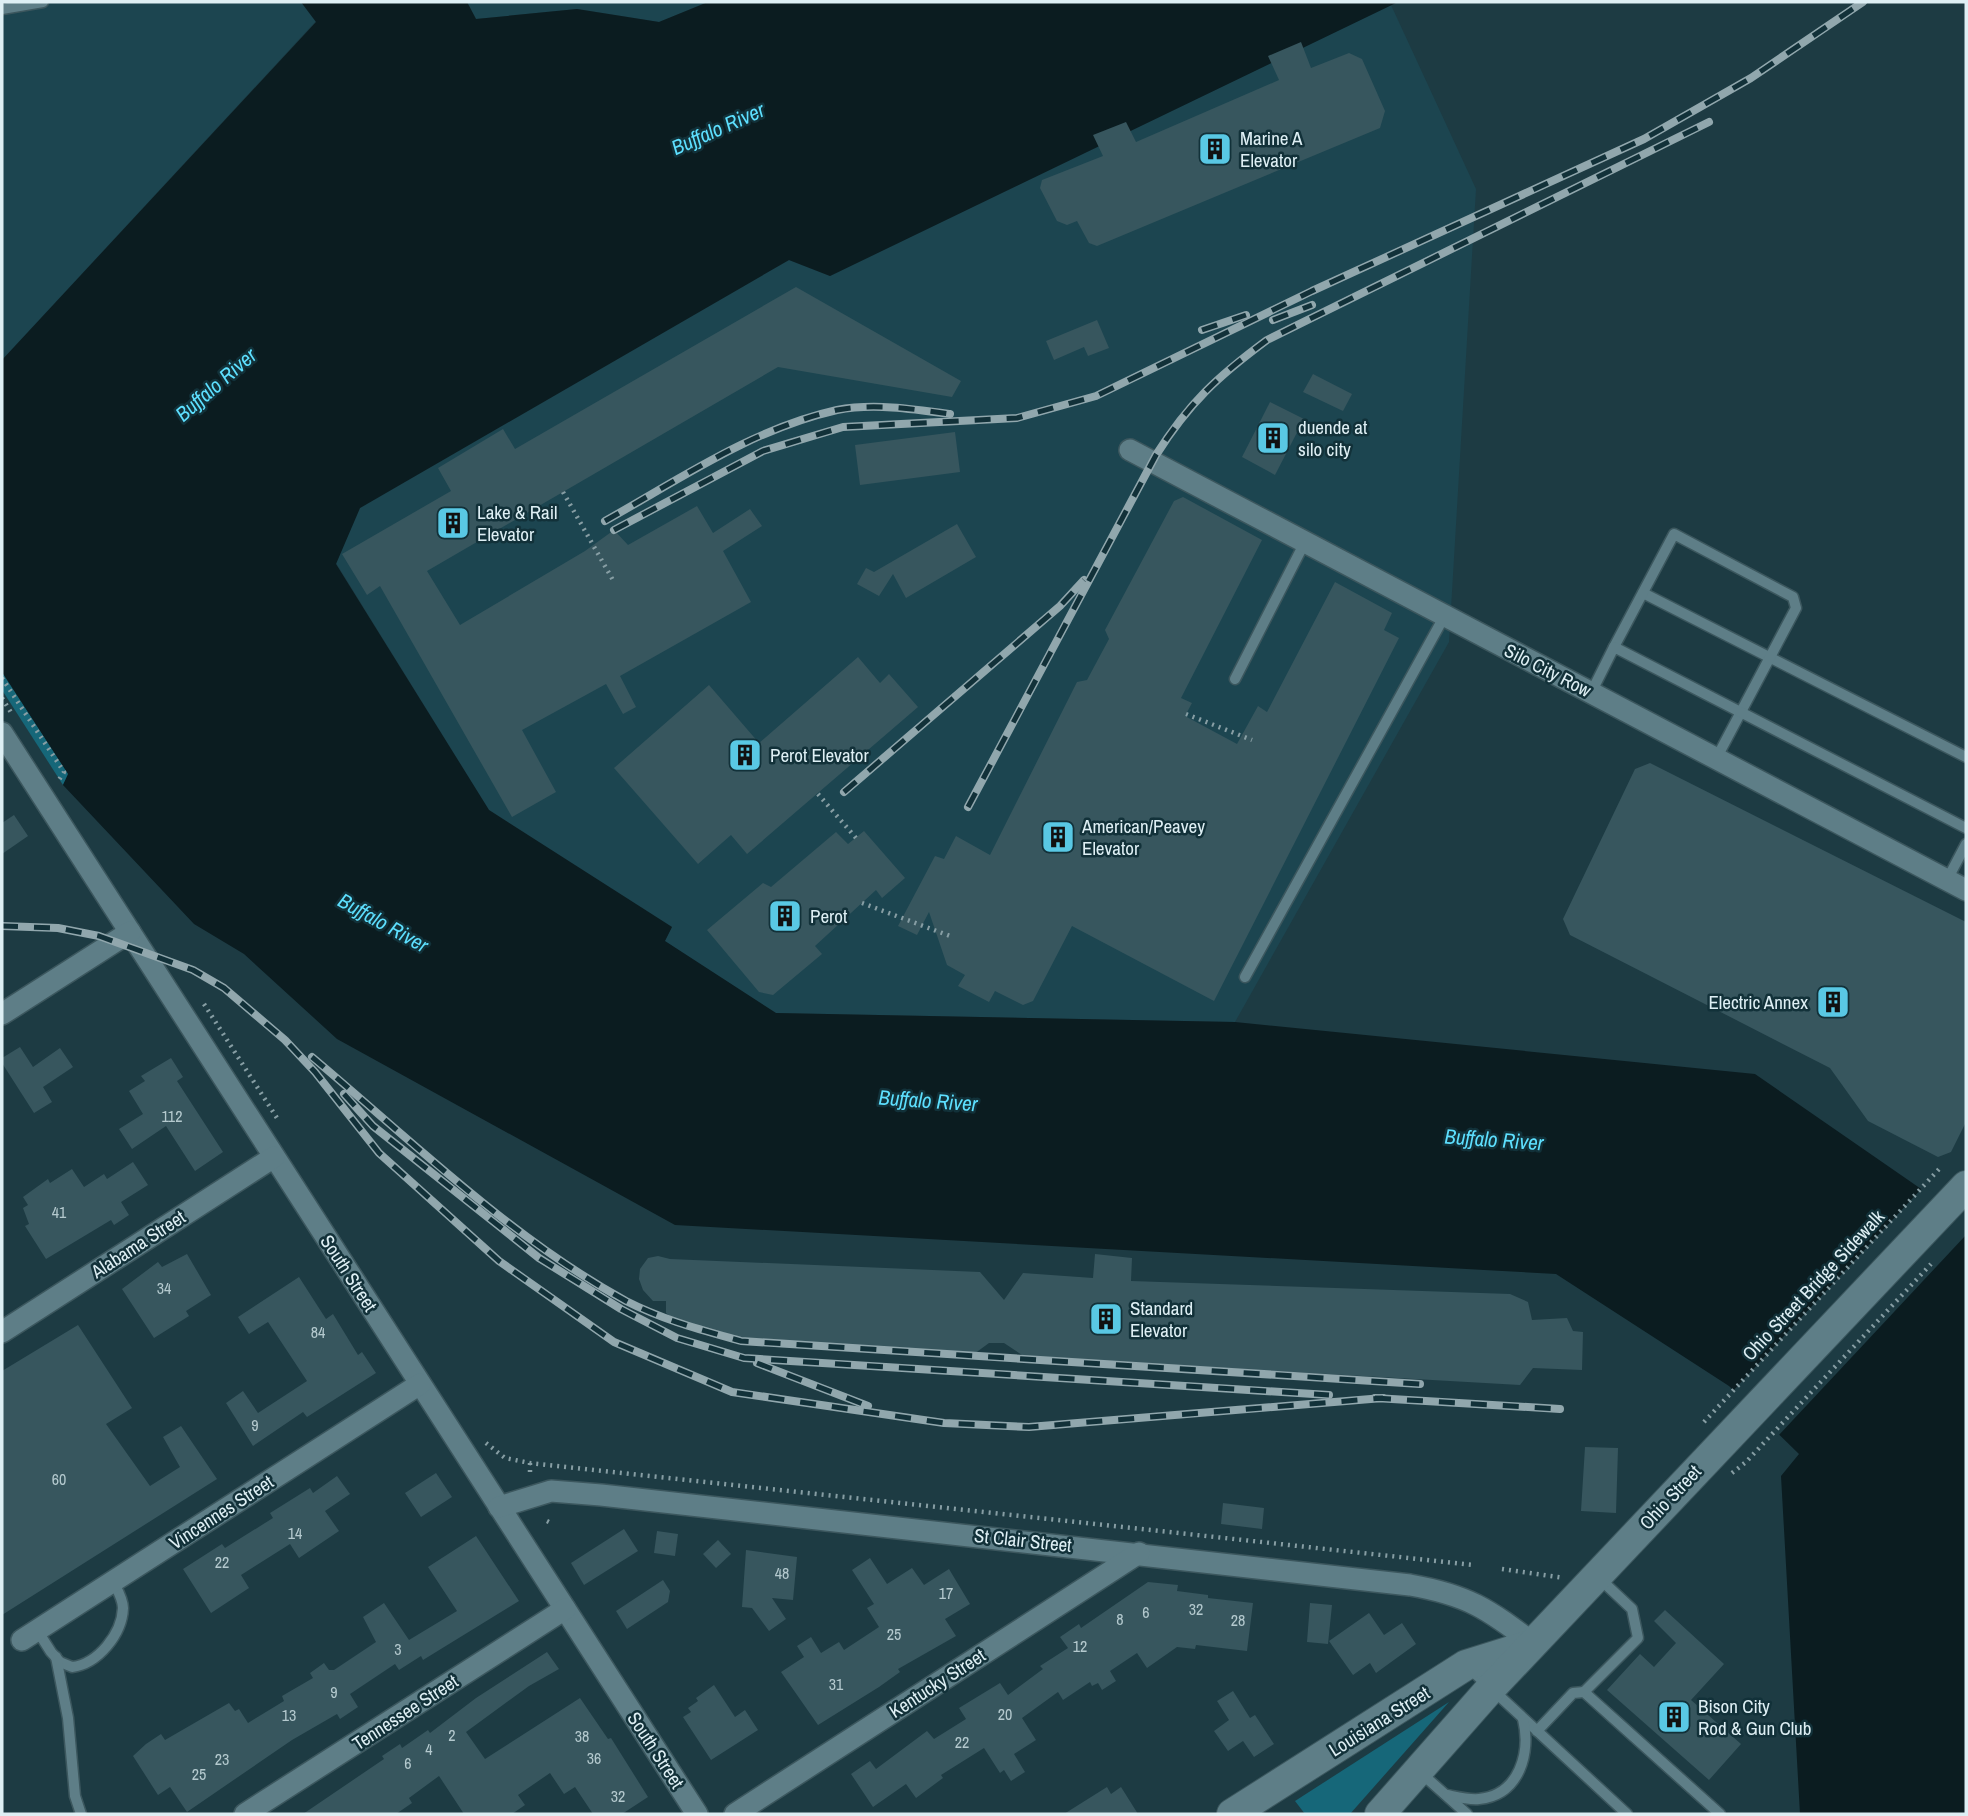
<svg xmlns="http://www.w3.org/2000/svg" width="1968" height="1816" viewBox="0 0 1968 1816" font-family="'Archivo Narrow',sans-serif">
<style>
.built{fill:#1c4550}
.green{fill:#166779}
.water{fill:#0b1c20}
.pier{fill:#1d3b43}
.building{fill:#37565e}
.lines{fill:none;stroke-linecap:round;stroke-linejoin:round}
.lane-casing{stroke:#3c575e;stroke-width:13}
.street-casing{stroke:#3c575e;stroke-width:24}
.secondary-casing{stroke:#3c575e;stroke-width:32}
.path{stroke:#879ea4;stroke-width:4.5;stroke-dasharray:2 5;stroke-linecap:butt}
.lane{stroke:#5e7e87;stroke-width:10}
.street{stroke:#5e7e87;stroke-width:21}
.secondary{stroke:#5e7e87;stroke-width:30}
.rail-casing{stroke:#91a7ad;stroke-width:8}
.rail{stroke:#123139;stroke-width:5;stroke-dasharray:16;stroke-linecap:butt}
.labels{text-anchor:middle;stroke-width:5;stroke-linejoin:round;paint-order:stroke}
.number-label{font-size:16px;fill:#b4c9ce}
.poi-label{font-size:19px;fill:#deeff4;stroke:#123139;text-anchor:start}
.street-label{font-size:19px;fill:#deeff4;stroke:#123139}
.water-label{font-size:21px;font-style:italic;fill:#5ddffe;stroke:#123139}
</style>
<rect width="100%" height="100%" fill="#1d3b43"/>
<g class="built">
<polygon points="2,2 301,2 316,21 2,360"/>
<polygon points="467,2 708,2 659,22 577,9 476,19"/>
<polygon points="1391,5 1476,189 1449,642 1235,1022 776,1013 664,941 672,927 489,810 336,563 360,508 789,260 830,276"/>
</g>
<g class="green">
<polygon points="2,672 69,774 63,785 2,690"/>
<polygon points="1449,1702 1350,1814 1305,1814 1295,1801"/>
</g>
<polygon class="water" points="301,2 467,2 476,19 577,9 659,22 708,2 1398,2 830,276 789,260 360,508 336,564 489,810 672,927 665,941 776,1013 1235,1022 1755,1074 1966,1220 1966,1814 1800,1814 1781,1476 1799,1454 1729,1386 1556,1274 675,1225 337,1039 244,954 194,924 63,785 68,774 2,672 2,360 316,22"/>
<polygon class="pier" points="1924,1186 1966,1216 1966,1235 1777,1437 1731,1393"/>
<g class="building">
<polygon points="1301,42 1311,68 1349,53 1362,59 1385,111 1380,128 1097,246 1089,243 1077,221 1067,225 1057,221 1040,188 1042,180 1103,156 1093,135 1126,122 1136,142 1279,80 1268,56"/>
<polygon points="796,287 961,381 952,397 778,367 427,571 460,625 585,551 614,530 628,545 697,506 713,533 750,509 762,526 723,551 751,602 620,676 636,707 623,714 606,684 522,730 556,792 512,817 380,586 367,595 342,554 451,491 438,468 503,429 515,449"/>
<polygon points="1097,320 1109,348 1088,356 1084,347 1054,360 1046,341"/>
<polygon points="1313,374 1352,394 1343,411 1303,392"/>
<polygon points="1270,402 1304,419 1275,475 1242,457"/>
<polygon points="955,432 960,472 860,485 855,445"/>
<polygon points="1183,497 1262,540 1181,698 1192,703 1185,716 1237,744 1258,706 1267,712 1335,582 1392,613 1384,630 1399,638 1214,1001 1072,926 1033,1001 1023,1005 995,991 989,1002 958,986 965,975 947,965 929,912 917,935 898,926 935,856 944,859 956,836 990,855 1077,682 1087,680 1109,639 1105,630 1174,501"/>
<polygon points="957,524 976,557 906,598 893,574 879,596 857,584 866,568 874,572"/>
<polygon points="858,657 880,683 889,674 918,707 747,854 731,835 698,864 614,768 709,685 759,743"/>
<polygon points="1650,763 1966,922 1966,1122 1951,1152 1938,1157 1868,1121 1830,1068 1570,935 1563,919 1635,769"/>
<polygon points="14,815 28,836 2,854 2,823"/>
<polygon points="864,831 905,878 882,898 876,890 815,946 822,954 773,995 759,992 707,930 763,883 771,887 836,832 848,844"/>
<polygon points="20,1047 33,1067 60,1048 73,1067 43,1087 52,1102 34,1113 2,1063 2,1058"/>
<polygon points="171,1058 183,1077 177,1081 223,1152 195,1171 166,1126 132,1149 119,1129 143,1114 129,1091 145,1081 141,1076"/>
<polygon points="133,1162 148,1185 121,1202 129,1215 114,1225 111,1220 46,1259 25,1226 29,1224 23,1208 28,1205 23,1197 48,1179 50,1183 72,1169 84,1187 104,1174 107,1179"/>
<polygon points="187,1254 211,1295 186,1311 189,1316 154,1338 122,1289 158,1262 162,1267"/>
<polygon points="1095,1254 1132,1258 1131,1281 1510,1294 1528,1302 1532,1320 1567,1318 1573,1331 1583,1332 1582,1370 1533,1368 1520,1385 1025,1357 1004,1343 989,1343 974,1354 746,1339 675,1320 666,1313 666,1301 653,1301 643,1290 639,1279 640,1269 648,1258 658,1256 670,1259 980,1272 1004,1300 1023,1273 1093,1278"/>
<polygon points="299,1277 326,1319 333,1314 358,1355 362,1352 376,1373 307,1417 303,1412 253,1446 226,1403 243,1391 258,1413 307,1381 268,1322 249,1334 238,1317"/>
<polygon points="78,1325 132,1408 106,1424 150,1486 180,1467 163,1437 181,1426 217,1479 2,1615 2,1371"/>
<polygon points="1585,1447 1618,1448 1616,1513 1581,1511"/>
<polygon points="436,1473 452,1497 421,1517 405,1493"/>
<polygon points="337,1476 350,1494 325,1511 339,1531 299,1558 290,1544 241,1575 249,1588 211,1613 183,1569 222,1544 225,1548 273,1518 270,1513 310,1488 313,1493"/>
<polygon points="1223,1503 1264,1508 1262,1529 1221,1524"/>
<polygon points="624,1529 638,1551 584,1585 571,1563"/>
<polygon points="657,1531 678,1534 675,1556 654,1553"/>
<polygon points="476,1536 519,1601 423,1660 421,1656 399,1670 395,1664 350,1694 358,1707 340,1719 337,1714 292,1740 187,1812 170,1787 158,1795 133,1756 146,1744 161,1734 165,1740 229,1703 235,1711 239,1709 248,1723 284,1701 282,1696 313,1678 310,1673 324,1663 329,1670 334,1670 376,1642 363,1617 384,1603 409,1640 457,1611 428,1567"/>
<polygon points="718,1540 731,1554 716,1568 703,1554"/>
<polygon points="746,1550 797,1557 793,1600 772,1598 786,1619 769,1631 752,1608 742,1607"/>
<polygon points="870,1558 887,1584 912,1568 924,1585 949,1569 970,1604 945,1619 956,1636 898,1669 900,1672 879,1687 818,1725 781,1672 804,1657 797,1646 811,1637 821,1653 839,1642 844,1650 879,1627 867,1608 874,1604 852,1570"/>
<polygon points="663,1580 670,1591 668,1602 627,1629 616,1611"/>
<polygon points="1148,1582 1178,1585 1177,1591 1208,1595 1208,1598 1253,1603 1247,1651 1196,1645 1195,1649 1177,1647 1147,1668 1137,1653 1110,1671 1116,1681 1102,1690 1098,1683 1092,1686 1090,1682 1063,1700 1058,1692 1022,1718 1036,1740 1014,1754 1025,1772 1011,1781 1004,1770 1000,1773 984,1748 941,1775 943,1778 916,1798 906,1784 873,1807 851,1774 870,1761 876,1769 927,1731 934,1739 966,1719 959,1708 1000,1683 1008,1695 1043,1669 1040,1666 1068,1648 1060,1637 1079,1624 1081,1628"/>
<polygon points="1310,1603 1332,1605 1328,1644 1307,1642"/>
<polygon points="1665,1610 1724,1664 1691,1700 1741,1744 1709,1780 1607,1690 1640,1654 1654,1667 1676,1643 1654,1621"/>
<polygon points="1369,1613 1384,1635 1402,1623 1416,1644 1376,1673 1370,1663 1353,1675 1329,1641"/>
<polygon points="547,1652 559,1669 529,1686 466,1732 485,1759 580,1698 608,1739 611,1738 648,1797 622,1814 593,1814 575,1787 564,1794 550,1773 518,1795 525,1805 512,1814 464,1814 439,1776 409,1798 412,1803 396,1814 303,1814 384,1759 382,1756 400,1744 402,1748 428,1730 430,1733 476,1698"/>
<polygon points="714,1685 735,1717 745,1710 758,1730 711,1760 683,1717 691,1712 688,1708 698,1701 696,1698"/>
<polygon points="1233,1691 1250,1718 1255,1715 1274,1744 1254,1757 1243,1741 1228,1751 1214,1731 1229,1720 1217,1701"/>
<polygon points="1107,1787 1111,1794 1121,1787 1138,1814 1064,1814"/>
</g>
<g class="lines">
<defs>
<g id="lane">
<polyline points="2,9 43,2"/>
<polyline points="1643,593 1966,757"/>
<polyline points="1614,647 1674,534 1793,597 1796,608 1716,759"/>
<polyline points="1235,679 1305,542"/>
<polyline points="1591,693 1614,647 1966,828"/>
<polyline points="1947,880 1966,844"/>
<polyline points="1245,977 1444,617"/>
<path d="M 37,1630 L 51,1652 L 60,1662 L 72,1667 C 98,1664 122,1634 123,1608 C 123,1599 117,1589 113,1581"/>
<polyline points="56,1657 68,1718 75,1796 81,1814"/>
<polyline points="1468,1667 1627,1814"/>
<polyline points="1584,1692 1638,1638 1632,1609 1599,1578"/>
<polyline points="1537,1731 1573,1693 1584,1692 1720,1814"/>
<polyline points="1421,1773 1467,1814"/>
<path d="M 1447,1795 C 1457,1797 1469,1800 1479,1799 C 1520,1795 1531,1752 1523,1719"/>
</g>
<g id="street">
<polyline points="1130,450 1966,890"/>
<polyline points="2,733 697,1814"/>
<polyline points="2,1014 130,932"/>
<polyline points="2,1332 274,1157"/>
<path d="M 499,1507 L 551,1491 L 601,1495 L 1410,1585 C 1468,1595 1488,1609 1534,1644"/>
<polyline points="22,1640 420,1384"/>
<polyline points="245,1814 565,1609"/>
<polyline points="735,1814 1139,1553"/>
</g>
<g id="secondary">
<polyline points="1232,1814 1466,1665 1530,1645"/>
<polyline points="1380,1814 1491,1688 1966,1186"/>
</g>
</defs>
<use href="#lane" class="lane-casing"/>
<use href="#street" class="street-casing"/>
<use href="#secondary" class="secondary-casing"/>
<g class="path">
<polyline points="563,492 614,582"/>
<polyline points="2,678 64,772 57,783"/>
<polyline points="2,698 12,714"/>
<polyline points="1186,714 1252,740"/>
<polyline points="818,794 856,838"/>
<polyline points="862,903 950,936"/>
<polyline points="204,1004 277,1118"/>
<polyline points="1704,1422 1941,1167"/>
<polyline points="486,1443 505,1458 530,1463 1474,1565"/>
<polyline points="530,1472 530,1463"/>
<polyline points="1732,1473 1746,1462 1931,1264"/>
<polyline points="547,1521 551,1523"/>
<polyline points="1502,1569 1564,1578"/>
</g>
<use href="#lane" class="lane"/>
<use href="#street" class="street"/>
<use href="#secondary" class="secondary"/>
<defs>
<g id="rail">
<polyline points="1273,320 1312,305"/>
<polyline points="1202,330 1246,315"/>
<path d="M 605,521 C 680,479 752,429 837,410 C 873,403 914,409 950,414"/>
<polyline points="614,530 763,451 843,427 1017,418 1096,396 1312,291 1644,139 1751,78 1863,2"/>
<polyline points="844,792 1060,606 1084,580"/>
<path d="M 968,807 L 1156,455 C 1189,403 1217,377 1267,340 L 1709,122"/>
<polyline points="2,926 58,928 99,936 193,970 224,988 285,1040 315,1072 379,1153 499,1261 614,1342 732,1392 944,1423 1029,1427 1383,1398"/>
<path d="M 312,1057 C 412,1141 511,1238 626,1301 C 663,1320 702,1330 741,1341 L 1420,1384"/>
<polyline points="344,1094 373,1126 539,1258 621,1309 677,1338 744,1358 1329,1395"/>
<polyline points="757,1363 868,1406"/>
<polyline points="1375,1398 1560,1409"/>
</g>
</defs>
<use href="#rail" class="rail-casing"/>
<use href="#rail" class="rail"/>
</g>
<defs>
<symbol id="building-square" viewBox="-11 -11 22 22"><rect x="-9" y="-9" width="18" height="18" rx="4" fill="#59c8e4" stroke="#123139"/><path d="M-4-6H4V6H1V3H-1V6H-4ZM-2.5-4.3h1.7v1.8h-1.7ZM.8-4.3h1.7v1.8H.8ZM-2.5-1h1.7V.8h-1.7ZM.8-1h1.7V.8H.8Z" fill="#111"/></symbol>
</defs>
<g fill-rule="evenodd">
<use href="#building-square" x="1196" y="130" width="38" height="38"/>
<use href="#building-square" x="1254" y="419" width="38" height="38"/>
<use href="#building-square" x="434" y="504" width="38" height="38"/>
<use href="#building-square" x="726" y="736" width="38" height="38"/>
<use href="#building-square" x="1039" y="818" width="38" height="38"/>
<use href="#building-square" x="766" y="897" width="38" height="38"/>
<use href="#building-square" x="1814" y="983" width="38" height="38"/>
<use href="#building-square" x="1087" y="1300" width="38" height="38"/>
<use href="#building-square" x="1655" y="1698" width="38" height="38"/>
</g>
<g class="labels">
<g class="number-label">
<text x="172" y="1122">112</text>
<text x="59" y="1218">41</text>
<text x="164" y="1294">34</text>
<text x="318" y="1338">84</text>
<text x="255" y="1431">9</text>
<text x="59" y="1485">60</text>
<text x="295" y="1539">14</text>
<text x="222" y="1568">22</text>
<text x="782" y="1579">48</text>
<text x="946" y="1599">17</text>
<text x="1196" y="1615">32</text>
<text x="1146" y="1618">6</text>
<text x="1120" y="1625">8</text>
<text x="1238" y="1626">28</text>
<text x="894" y="1640">25</text>
<text x="1080" y="1652">12</text>
<text x="398" y="1655">3</text>
<text x="836" y="1690">31</text>
<text x="334" y="1698">9</text>
<text x="1005" y="1720">20</text>
<text x="289" y="1721">13</text>
<text x="452" y="1741">2</text>
<text x="582" y="1742">38</text>
<text x="962" y="1748">22</text>
<text x="429" y="1755">4</text>
<text x="594" y="1764">36</text>
<text x="222" y="1765">23</text>
<text x="408" y="1769">6</text>
<text x="199" y="1780">25</text>
<text x="618" y="1802">32</text>
</g>
<g class="poi-label">
<text x="1240" y="145">Marine A<tspan x="1240" dy="22">Elevator</tspan></text>
<text x="1298" y="434">duende at<tspan x="1298" dy="22">silo city</tspan></text>
<text x="477" y="519">Lake &amp; Rail<tspan x="477" dy="22">Elevator</tspan></text>
<text x="770" y="762">Perot Elevator</text>
<text x="1082" y="833">American/Peavey<tspan x="1082" dy="22">Elevator</tspan></text>
<text x="810" y="923">Perot</text>
<text x="1808" y="1009" text-anchor="end">Electric Annex</text>
<text x="1130" y="1315">Standard<tspan x="1130" dy="22">Elevator</tspan></text>
<text x="1698" y="1713">Bison City<tspan x="1698" dy="22">Rod &amp; Gun Club</tspan></text>
</g>
<g class="street-label">
<text transform="translate(1548 670) rotate(27)" y="7">Silo City Row</text>
<text transform="translate(138 1244) rotate(-33)" y="7">Alabama Street</text>
<text transform="translate(349 1273) rotate(57)" y="7">South Street</text>
<text transform="translate(1813 1285) rotate(-47)" y="7">Ohio Street Bridge Sidewalk</text>
<text transform="translate(1670 1497) rotate(-47)" y="7">Ohio Street</text>
<text transform="translate(221 1512) rotate(-33)" y="7">Vincennes Street</text>
<text transform="translate(1023 1540) rotate(6)" y="7">St Clair Street</text>
<text transform="translate(937 1683) rotate(-33)" y="7">Kentucky Street</text>
<text transform="translate(405 1712) rotate(-33)" y="7">Tennessee Street</text>
<text transform="translate(1379 1721) rotate(-32)" y="7">Louisiana Street</text>
<text transform="translate(656 1750) rotate(57)" y="7">South Street</text>
</g>
<g class="water-label">
<text transform="translate(718 129) rotate(-24)" y="7">Buffalo River</text>
<text transform="translate(216 385) rotate(-41)" y="7">Buffalo River</text>
<text transform="translate(383 923) rotate(29)" y="7">Buffalo River</text>
<text transform="translate(928 1101) rotate(4)" y="7">Buffalo River</text>
<text transform="translate(1494 1140) rotate(4)" y="7">Buffalo River</text>
</g>
</g>
<rect width="1968" height="1816" fill="none" stroke="#deeff4" stroke-width="7"/>
</svg>
